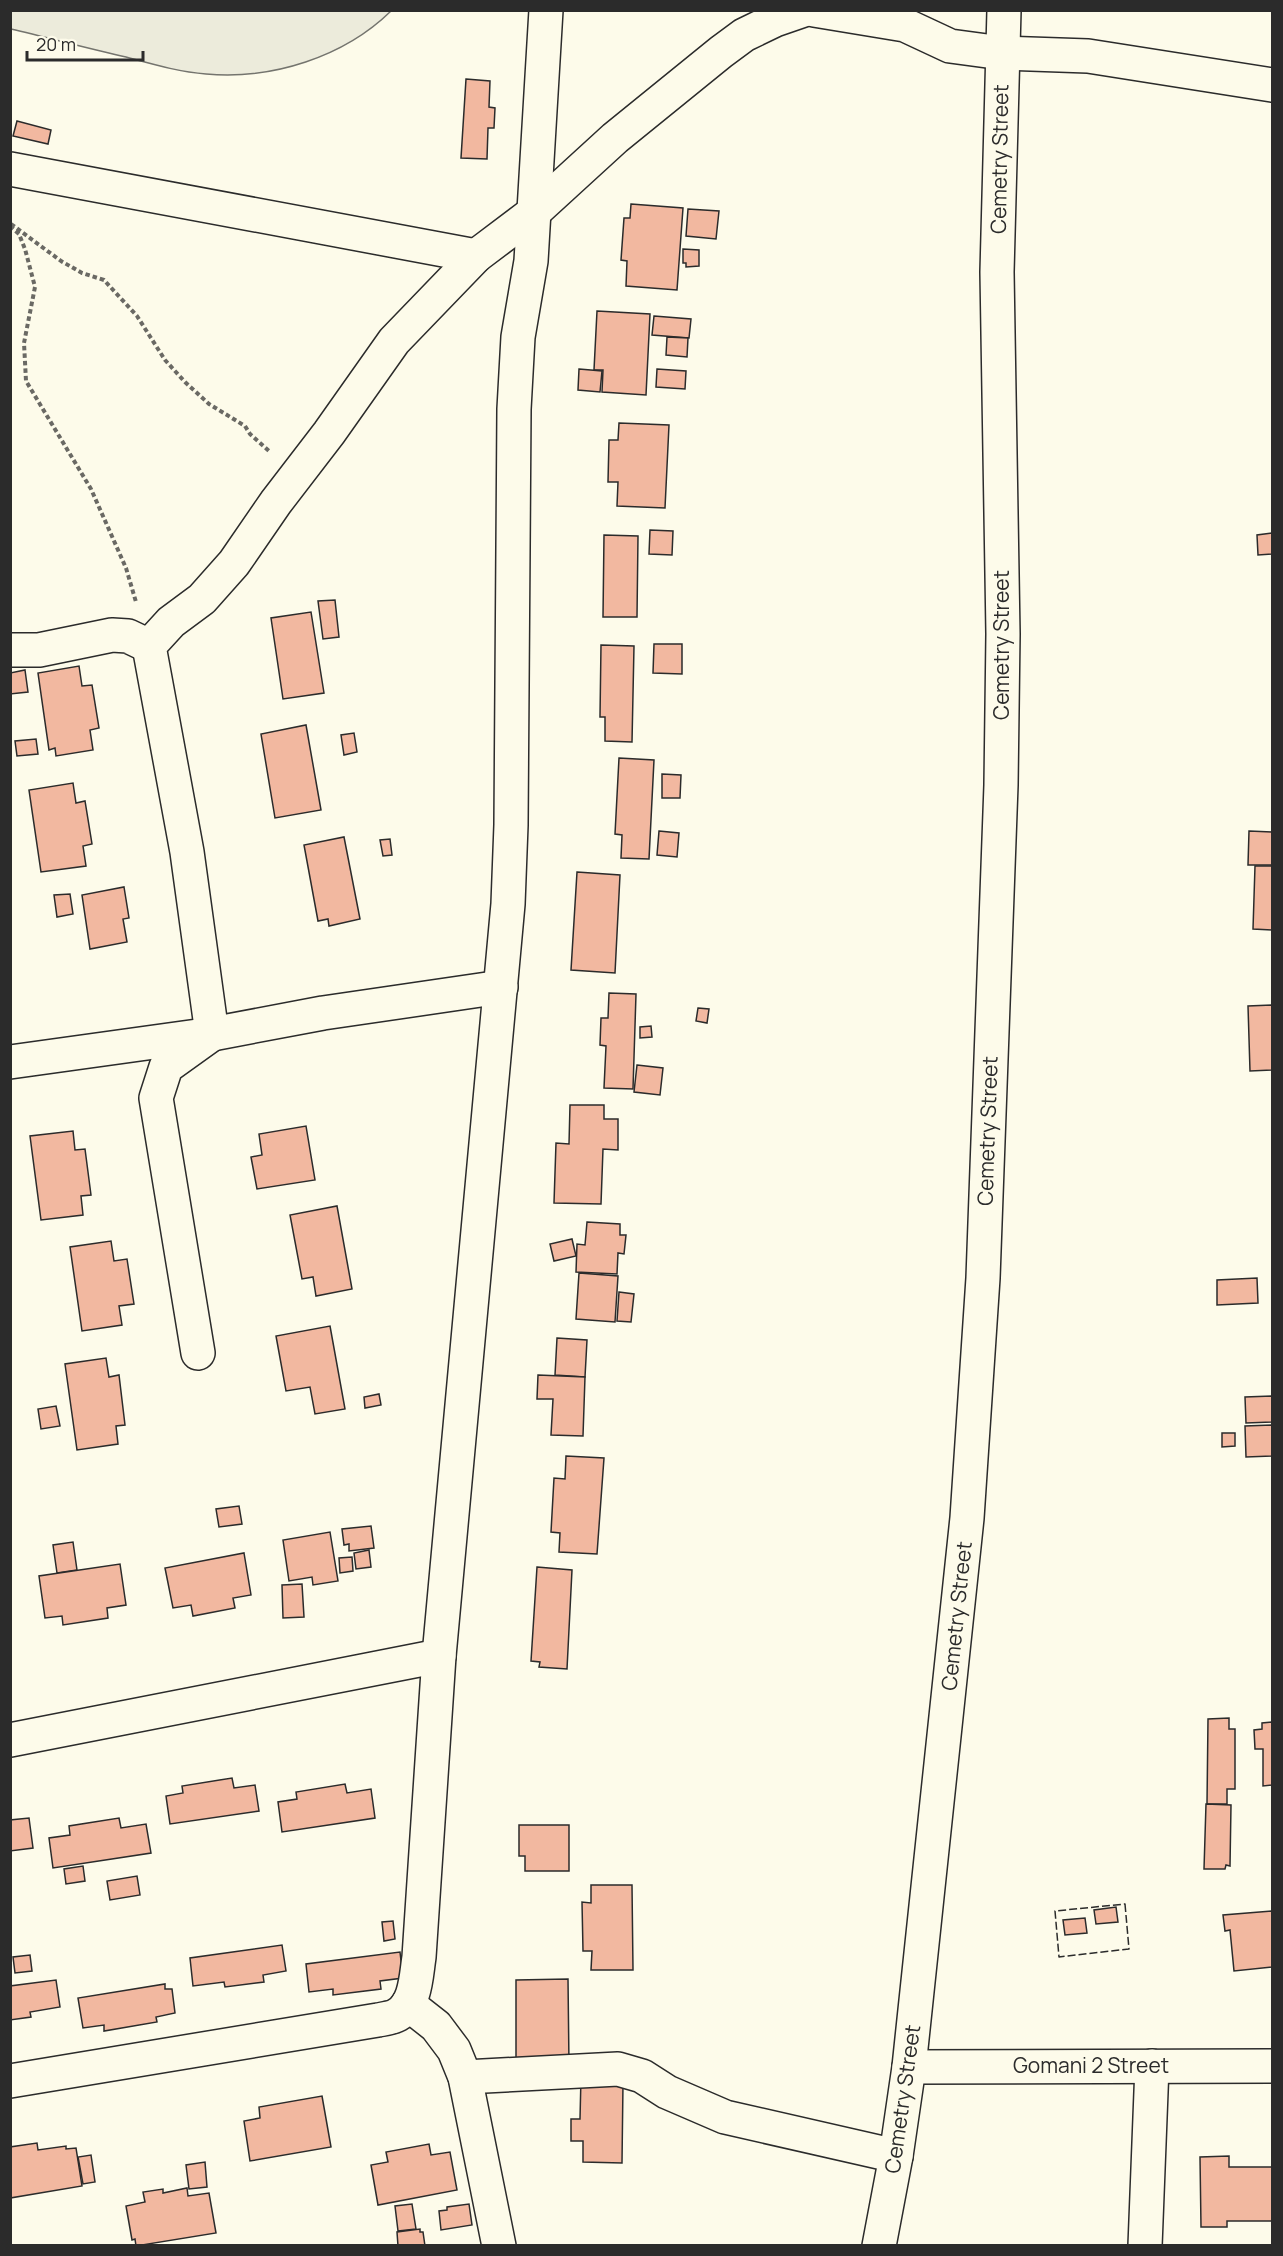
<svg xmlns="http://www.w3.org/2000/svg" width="1283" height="2256" viewBox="0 0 1283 2256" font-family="Manrope,sans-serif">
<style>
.green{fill:#ecebdb;stroke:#74746e;stroke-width:1.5}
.building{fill:#f2b8a0;stroke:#2b2b2b;stroke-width:1.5}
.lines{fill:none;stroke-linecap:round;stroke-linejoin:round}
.minor-casing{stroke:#2b2b2b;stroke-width:36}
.path{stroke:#6a6964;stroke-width:4;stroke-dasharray:4.5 3;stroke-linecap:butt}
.minor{stroke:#fdfbea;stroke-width:33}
.fence{stroke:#2b2b2b;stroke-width:1.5;stroke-dasharray:8 3;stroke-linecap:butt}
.labels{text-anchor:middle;stroke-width:4.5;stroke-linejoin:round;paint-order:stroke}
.street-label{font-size:21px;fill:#2b2b2b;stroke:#fdfbea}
</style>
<rect width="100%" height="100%" fill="#fdfbea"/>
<path class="green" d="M 11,10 L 391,10 L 391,11 C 344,57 272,80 206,74 C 179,72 152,64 126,57 C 87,48 49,38 11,29 Z"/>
<g class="building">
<polygon points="466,79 490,81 489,107 495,108 494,128 488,128 487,159 461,158"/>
<polygon points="17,121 51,130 48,144 13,136"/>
<polygon points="631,204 683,208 677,290 626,286 627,261 621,260 624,218 630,218"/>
<polygon points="688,209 719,211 716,239 686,236"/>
<polygon points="683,249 699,250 699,266 686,267 686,263 683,263"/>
<polygon points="597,311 650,314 646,395 602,392 603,370 594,370"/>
<polygon points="654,316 691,319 689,338 652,335"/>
<polygon points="667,337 688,338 687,357 666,355"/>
<polygon points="579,369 602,371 600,392 578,390"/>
<polygon points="657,369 686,371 685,389 656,387"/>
<polygon points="619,423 669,425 665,508 617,506 618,482 608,482 609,440 618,440"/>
<polygon points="650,530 673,531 672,555 649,554"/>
<polygon points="1272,533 1272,554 1258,555 1257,535"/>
<polygon points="604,535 638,536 637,617 603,617"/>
<polygon points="335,600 339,637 323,639 318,601"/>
<polygon points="311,612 324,693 283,699 271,618"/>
<polygon points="654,644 682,644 682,674 653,673"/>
<polygon points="601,645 634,646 632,742 605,741 605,717 600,717"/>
<polygon points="79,666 82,686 92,685 99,728 90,730 93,750 56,756 55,748 49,750 38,673"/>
<polygon points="25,670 28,692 10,694 10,673"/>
<polygon points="306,725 321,810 275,818 261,734"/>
<polygon points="354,733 357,752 344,755 341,735"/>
<polygon points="36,739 38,754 17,756 15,741"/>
<polygon points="619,758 654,760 649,859 621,858 622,835 615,834"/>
<polygon points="662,774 681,775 680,798 662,798"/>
<polygon points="73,783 76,803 85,801 92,844 83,846 86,866 41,872 29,790"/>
<polygon points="659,831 679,833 677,857 657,855"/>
<polygon points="1249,831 1272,832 1272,865 1248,865"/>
<polygon points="344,837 360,919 329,926 328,919 318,921 304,845"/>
<polygon points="390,839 392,855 383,856 380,840"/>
<polygon points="1255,866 1272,866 1272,930 1253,929"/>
<polygon points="577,872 620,875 615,973 571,970"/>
<polygon points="124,887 129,918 123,919 127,942 90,949 82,895"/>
<polygon points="70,894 73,914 57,917 54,895"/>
<polygon points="609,993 636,994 633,1089 604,1088 606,1046 600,1045 601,1018 608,1018"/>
<polygon points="1272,1005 1272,1070 1250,1071 1248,1006"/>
<polygon points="698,1008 709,1009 707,1023 696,1021"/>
<polygon points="651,1026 652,1037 640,1038 640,1027"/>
<polygon points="637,1065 663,1068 660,1095 634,1092"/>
<polygon points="570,1105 604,1105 604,1119 618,1119 618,1150 603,1149 601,1204 554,1203 556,1143 569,1144"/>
<polygon points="306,1126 315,1180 257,1189 251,1157 262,1155 259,1134"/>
<polygon points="73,1131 75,1150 85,1149 91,1195 81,1196 83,1215 41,1220 30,1136"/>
<polygon points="337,1206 352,1289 316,1296 313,1277 302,1279 290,1215"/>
<polygon points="587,1222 620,1224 620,1235 626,1235 624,1254 618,1253 617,1274 576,1272 577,1244 585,1245"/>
<polygon points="572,1239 576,1256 554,1261 550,1244"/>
<polygon points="111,1241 114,1261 127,1259 134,1304 119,1306 122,1325 82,1331 70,1247"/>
<polygon points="579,1273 618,1276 615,1322 576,1319"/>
<polygon points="1257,1278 1258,1303 1217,1305 1217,1280"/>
<polygon points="619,1292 634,1294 631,1322 617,1321"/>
<polygon points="330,1326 345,1409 315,1414 310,1387 286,1391 276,1336"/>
<polygon points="557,1338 587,1340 585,1377 555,1375"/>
<polygon points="106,1358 109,1377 119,1375 125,1425 116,1426 118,1444 77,1450 65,1364"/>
<polygon points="538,1375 585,1377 583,1436 551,1435 553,1399 537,1399"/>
<polygon points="379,1394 381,1405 365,1408 364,1397"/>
<polygon points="1272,1396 1272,1422 1246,1423 1245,1397"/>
<polygon points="56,1406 60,1426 41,1429 38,1409"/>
<polygon points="1272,1425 1272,1456 1246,1457 1245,1426"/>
<polygon points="1222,1433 1235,1433 1235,1446 1222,1447"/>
<polygon points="566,1456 604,1458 597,1554 559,1552 560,1533 551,1532 554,1478 565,1479"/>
<polygon points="239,1506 242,1524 219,1527 216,1509"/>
<polygon points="371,1526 374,1548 349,1551 349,1544 344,1545 342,1529"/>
<polygon points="330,1532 338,1581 313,1585 312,1577 289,1581 283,1540"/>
<polygon points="73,1542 77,1570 57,1573 53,1545"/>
<polygon points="369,1550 371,1567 356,1569 354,1553"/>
<polygon points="244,1553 251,1595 233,1598 235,1608 193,1616 191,1605 173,1608 165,1568"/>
<polygon points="352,1557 353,1571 340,1573 339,1558"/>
<polygon points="120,1564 126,1605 107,1608 108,1618 63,1625 62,1616 45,1618 39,1576"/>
<polygon points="537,1567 572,1570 567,1669 539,1667 540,1662 531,1661"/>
<polygon points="302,1584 304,1617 283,1618 282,1585"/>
<polygon points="1229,1718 1229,1729 1235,1729 1235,1789 1227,1789 1227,1804 1207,1804 1208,1719"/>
<polygon points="1272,1722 1272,1785 1263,1786 1263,1749 1255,1749 1254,1730 1262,1729 1262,1723"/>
<polygon points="232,1778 234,1788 255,1785 259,1811 170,1824 166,1796 183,1793 182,1786"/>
<polygon points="345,1784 347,1793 371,1789 375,1818 282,1832 278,1802 297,1799 296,1792"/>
<polygon points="1206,1804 1231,1805 1230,1866 1226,1865 1225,1869 1204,1869"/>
<polygon points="29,1818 33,1848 10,1851 10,1820"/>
<polygon points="119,1818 121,1828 146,1824 151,1853 53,1868 49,1838 70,1835 69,1826"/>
<polygon points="519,1825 569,1825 569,1871 525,1871 525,1856 519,1856"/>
<polygon points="83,1866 85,1881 66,1884 64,1869"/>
<polygon points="137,1876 140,1895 110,1900 107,1881"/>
<polygon points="591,1885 632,1885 633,1970 591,1970 592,1951 583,1951 582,1902 591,1903"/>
<polygon points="1116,1907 1118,1922 1096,1924 1094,1910"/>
<polygon points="1272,1911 1272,1967 1234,1971 1230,1930 1225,1931 1223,1915"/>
<polygon points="1085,1918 1087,1933 1065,1935 1063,1920"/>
<polygon points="393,1921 395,1939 384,1941 382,1922"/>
<polygon points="282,1945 286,1971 263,1975 264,1982 225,1987 224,1982 193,1986 190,1958"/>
<polygon points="400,1952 403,1978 380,1981 381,1989 333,1995 333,1989 309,1992 306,1964"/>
<polygon points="30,1955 32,1971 15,1973 13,1957"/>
<polygon points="568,1979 569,2065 516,2065 516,1980"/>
<polygon points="56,1980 60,2007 30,2012 31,2017 10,2020 10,1986"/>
<polygon points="165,1984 165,1989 172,1989 175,2013 156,2017 157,2022 104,2031 104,2025 83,2028 78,1998"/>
<polygon points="581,2077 623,2083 622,2163 583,2162 583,2141 571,2141 571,2119 580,2119"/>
<polygon points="322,2096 331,2147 250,2161 244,2121 260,2118 259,2107"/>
<polygon points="37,2143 38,2150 66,2146 66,2149 76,2148 82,2186 10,2198 10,2147"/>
<polygon points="429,2144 431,2155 450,2152 457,2190 378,2205 371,2165 388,2162 386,2152"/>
<polygon points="91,2155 95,2182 83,2184 78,2157"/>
<polygon points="1229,2156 1229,2167 1272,2167 1272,2221 1227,2221 1227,2227 1201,2227 1200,2157"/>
<polygon points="205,2162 207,2187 189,2189 186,2165"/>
<polygon points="187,2188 188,2196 209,2193 216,2233 136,2246 135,2239 132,2240 126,2206 145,2202 143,2192 163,2189 163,2193"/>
<polygon points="412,2204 416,2229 398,2231 395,2206"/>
<polygon points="469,2204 472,2225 441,2230 439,2211 447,2210 447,2207"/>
<polygon points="420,2229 420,2232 423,2232 425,2246 398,2246 397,2232"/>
</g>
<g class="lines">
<defs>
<g id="minor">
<polyline points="814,10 905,25 950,46 1002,53 1088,56 1272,85"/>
<polyline points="10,169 476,256"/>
<polyline points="10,650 39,650 112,635 128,636 149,646"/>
<polyline points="10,1062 212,1034 323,1013 501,987"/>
<polyline points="198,1353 156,1098 166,1067 212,1034 187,852 149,646 171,622 202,599 234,563 276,502 329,433 394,341 476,256 533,213 615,138 721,52 744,35 775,20 804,10"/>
<polyline points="10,1740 439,1656"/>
<polyline points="408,2004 436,2026 454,2050 465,2077 499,2246"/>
<polyline points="909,2067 1272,2066"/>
<polyline points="465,2077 618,2069 642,2076 667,2092 725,2117 896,2156"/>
<path d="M 10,2081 L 378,2020 C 383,2019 392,2018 397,2015 C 416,2004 416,1976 419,1957 L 439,1656 L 508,904 L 511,825 L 514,409 L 518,337 L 531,261 L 546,10"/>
<polyline points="879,2246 896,2156 909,2067 967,1518 983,1278 1001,785 1003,634 997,272 1004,10"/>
<polyline points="1145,2246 1152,2066"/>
</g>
</defs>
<use href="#minor" class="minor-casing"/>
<g class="path">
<polyline points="11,224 61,261 82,273 104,280 137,316 165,360 185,382 209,404 245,426 250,434 269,451"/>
<polyline points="10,226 19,234 25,249 35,287 24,343 26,381 91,489 126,568 136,602"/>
</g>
<use href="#minor" class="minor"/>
<polygon class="fence" points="1125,1904 1129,1949 1059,1957 1055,1911"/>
</g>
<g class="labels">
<g class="street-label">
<text transform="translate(1000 159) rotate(-89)" y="7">Cemetry Street</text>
<text transform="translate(1002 645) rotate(-90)" y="7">Cemetry Street</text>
<text transform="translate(988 1131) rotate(-88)" y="7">Cemetry Street</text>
<text transform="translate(957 1616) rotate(-84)" y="7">Cemetry Street</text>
<text x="1091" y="2073">Gomani 2 Street</text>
<text transform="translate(903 2099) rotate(-82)" y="7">Cemetry Street</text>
</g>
</g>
<rect width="1283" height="2256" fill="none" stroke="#2b2b2b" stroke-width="24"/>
<path d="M27 51v9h116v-9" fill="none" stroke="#2b2b2b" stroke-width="3"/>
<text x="36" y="51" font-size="18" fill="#2b2b2b" stroke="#fdfbea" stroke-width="4.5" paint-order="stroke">20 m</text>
</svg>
